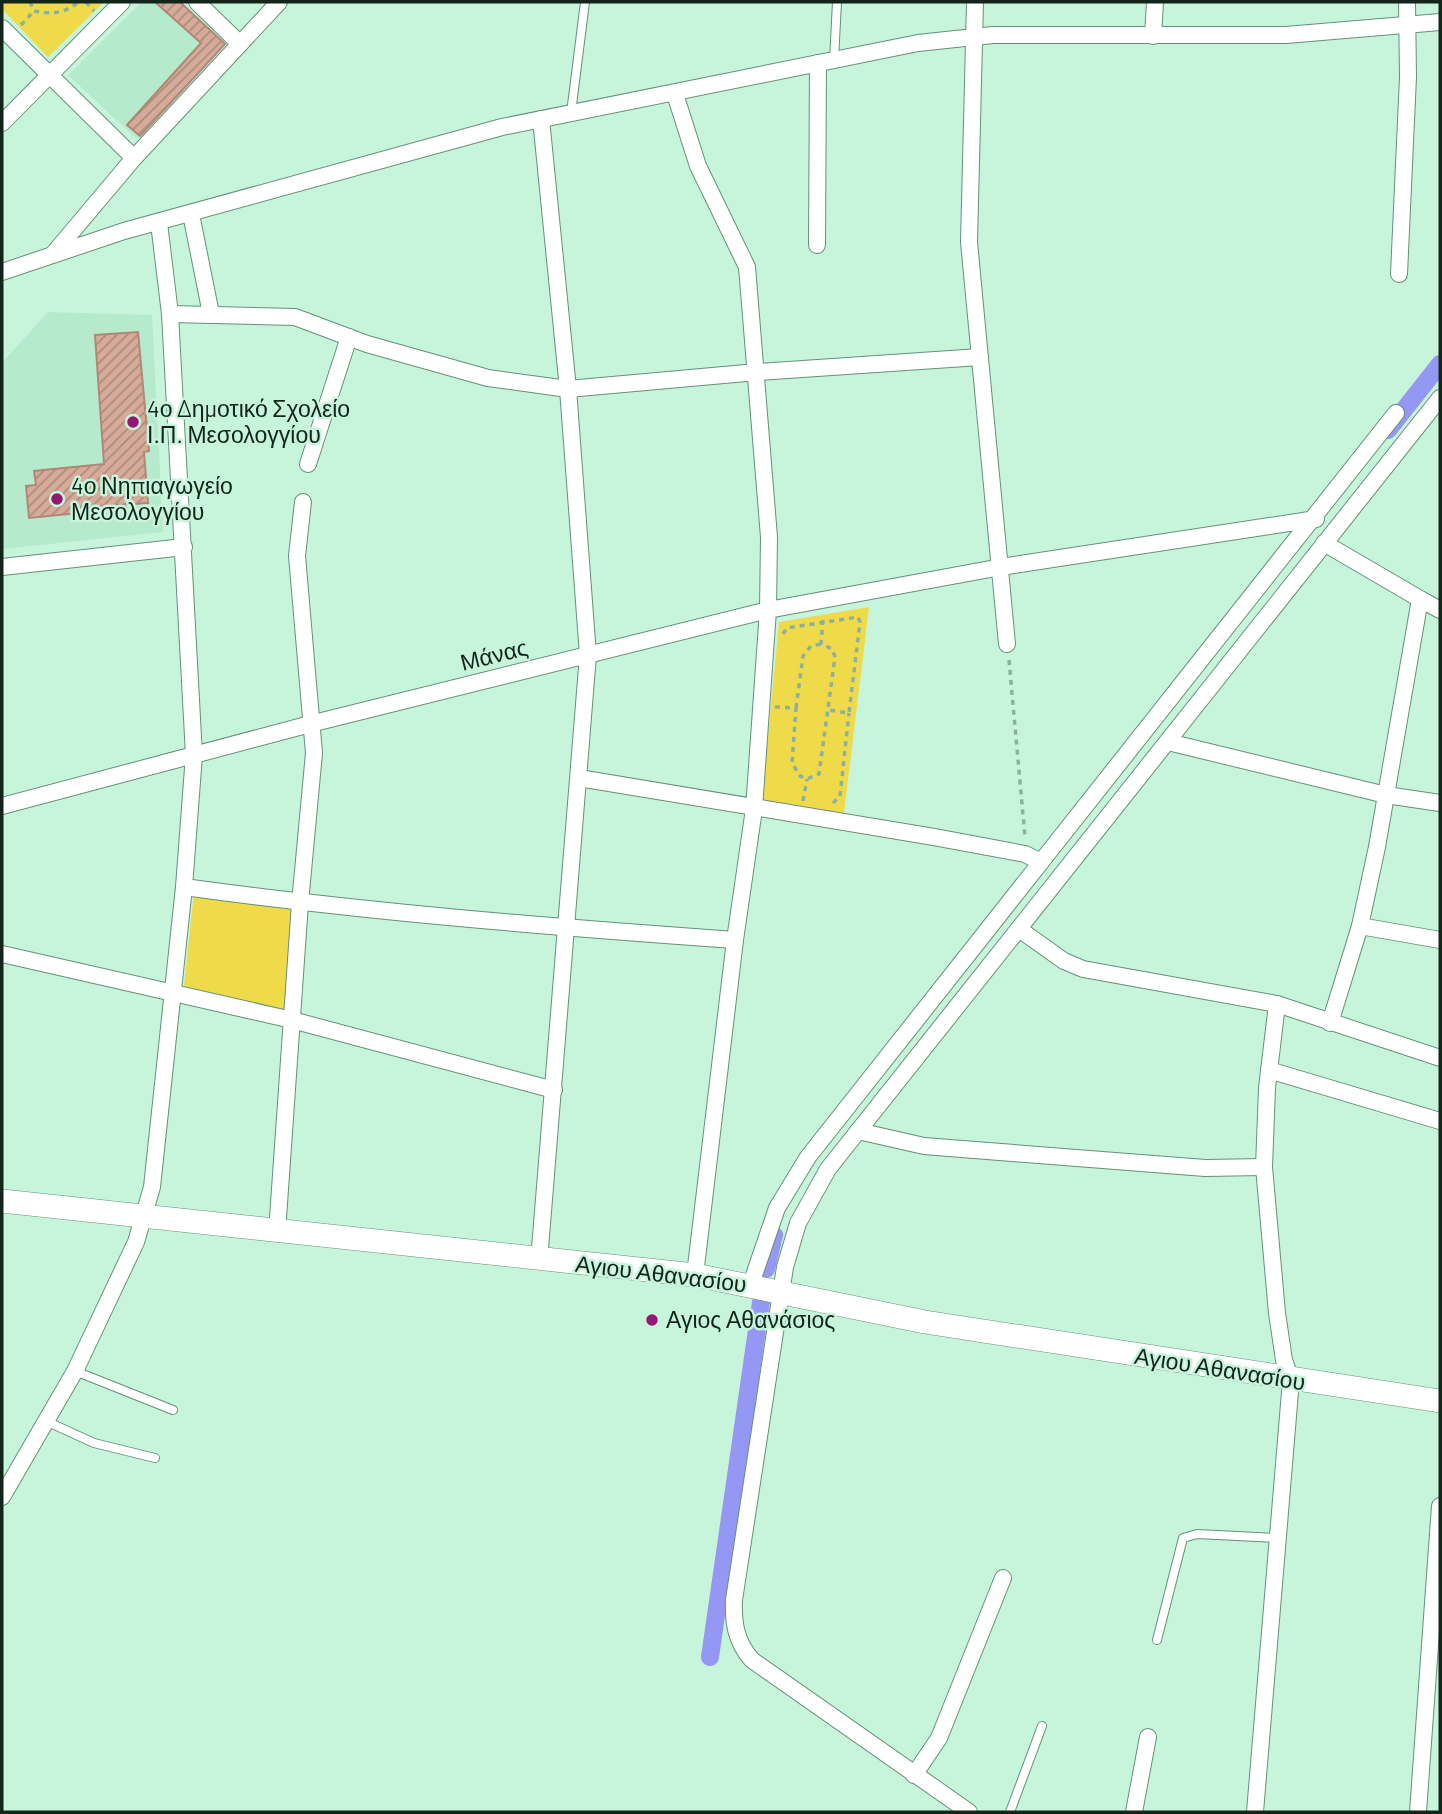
<svg xmlns="http://www.w3.org/2000/svg" width="1442" height="1814" viewBox="0 0 1442 1814" font-family="Barlow,sans-serif">
<style>
.built{fill:#b5eacd}
.green{fill:#efdb4a}
.lines{fill:none;stroke-linecap:round;stroke-linejoin:round}
.canal{stroke:#9597f4;stroke-width:18}
.building{fill:url(#building-hatch);stroke:#b28777;stroke-width:2}
.service-casing{stroke:#659079;stroke-width:10}
.minor-casing{stroke:#659079;stroke-width:18}
.secondary-casing{stroke:#659079;stroke-width:24}
.path{stroke:#8cb09d;stroke-width:3.5;stroke-dasharray:5 5;stroke-linecap:butt}
.service{stroke:#fff;stroke-width:8}
.minor{stroke:#fff;stroke-width:16}
.secondary{stroke:#fff;stroke-width:23}
.poi-dot{fill:#931873;stroke:#c7f5dc;stroke-width:2.5}
.labels{text-anchor:middle;stroke-width:5;stroke-linejoin:round;paint-order:stroke}
.poi-label{font-size:23px;fill:#13241b;stroke:#c7f5dc;text-anchor:start}
.street-label{font-size:23px;fill:#13241b;stroke:#c7f5dc}
</style>
<defs>
<pattern id="building-hatch" width="6" height="6" patternUnits="userSpaceOnUse" patternTransform="scale(1.75)"><rect width="6" height="6" fill="#d7ab9a"/><path d="M-1 1l2-2M0 6l6-6M5 7l2-2" fill="none" stroke="#ad8b7d"/></pattern>
</defs>
<rect width="100%" height="100%" fill="#c7f5dc"/>
<g class="built">
<polygon points="142,2 180,2 225,44 137,139 68,75"/>
<polygon points="48,312 152,315 163,532 2,549 2,363"/>
</g>
<g class="green">
<polygon points="2,2 104,2 48,57 2,9"/>
<polygon points="869,607 844,813 762,800 779,622"/>
<polygon points="194,892 293,903 286,1012 184,986"/>
</g>
<g class="lines">
<g class="canal">
<polyline points="1388,430 1440,364"/>
<polyline points="766,1269 774,1235"/>
<polyline points="710,1657 761,1302"/>
</g>
</g>
<g class="building">
<polygon points="155,2 180,2 225,44 140,136 127,125 201,43"/>
<polygon points="138,332 149,451 144,452 148,503 87,507 88,512 29,518 26,486 36,485 34,471 104,464 95,335"/>
</g>
<g class="lines">
<defs>
<g id="service">
<polyline points="834,60 837,2"/>
<polyline points="571,113 585,2"/>
<polyline points="75,1371 173,1410"/>
<polyline points="48,1422 94,1443 155,1458"/>
<polyline points="1157,1640 1183,1538 1197,1534 1277,1538"/>
<polyline points="1010,1812 1042,1726"/>
</g>
<g id="minor">
<polyline points="197,2 240,44"/>
<polyline points="975,2 969,242 1007,644"/>
<polyline points="2,28 134,158"/>
<polyline points="1153,36 1155,2"/>
<polyline points="675,94 698,166 747,267 769,537 768,610 754,809 735,940 695,1275"/>
<polyline points="2,123 122,2"/>
<polyline points="191,214 211,314"/>
<polyline points="817,245 818,63"/>
<polyline points="54,253 134,158 279,2"/>
<polyline points="2,272 124,231 502,127 918,43 993,35 1286,35 1440,22"/>
<polyline points="1399,274 1408,77 1407,2"/>
<polyline points="170,314 295,317 367,344 488,378 568,389 757,372 980,357"/>
<polyline points="308,464 349,337"/>
<polyline points="1324,543 1420,599"/>
<polyline points="2,567 184,547"/>
<polyline points="1168,742 1386,795 1440,803"/>
<polyline points="579,778 934,837 1025,854 1041,862 808,1157 777,1208 751,1284"/>
<polyline points="2,806 314,723 768,610 1001,567 1316,519"/>
<polyline points="1041,862 1396,413"/>
<path d="M 184,887 C 367,912 551,927 735,940"/>
<polyline points="1360,926 1440,940"/>
<polyline points="1019,929 1064,961 1083,969 1277,1004 1440,1058"/>
<polyline points="2,954 292,1020 554,1090"/>
<polyline points="1330,1023 1360,926 1377,847 1420,599 1440,610"/>
<polyline points="1269,1070 1440,1121"/>
<polyline points="858,1131 924,1146 1205,1168 1264,1167"/>
<polyline points="277,1232 300,903 314,753 297,556 303,502"/>
<polyline points="539,1261 588,655 568,389 541,119"/>
<polyline points="2,1497 75,1371 136,1242 152,1187 184,887 194,755 170,314 159,223"/>
<polyline points="914,1775 939,1738 1003,1578"/>
<path d="M 969,1812 L 752,1660 C 736,1642 733,1623 734,1600 L 785,1267 L 798,1223 L 828,1169 L 1440,398"/>
<polyline points="1134,1812 1148,1737"/>
<polyline points="1255,1812 1291,1380 1284,1360 1277,1313 1264,1167 1267,1088 1277,1004"/>
<polyline points="1418,1812 1440,1506"/>
</g>
<polyline id="secondary" points="2,1201 695,1275 925,1322 1440,1401"/>
</defs>
<use href="#service" class="service-casing"/>
<use href="#minor" class="minor-casing"/>
<use href="#secondary" class="secondary-casing"/>
<g class="path">
<path d="M 30,2 L 34,11 C 51,14 65,14 78,2"/>
<polyline points="86,2 94,11"/>
<polyline points="21,25 34,11"/>
<polyline points="783,634 787,628 858,617 860,622 849,713 829,710"/>
<polyline points="1009,660 1025,837"/>
<polyline points="775,707 796,708 792,763 800,776 807,779 819,774 835,657 832,649 821,644 823,619"/>
<polyline points="796,708 803,656 811,646 821,644"/>
<polyline points="803,801 807,779"/>
<polyline points="833,803 840,796 849,713"/>
</g>
<use href="#service" class="service"/>
<use href="#minor" class="minor"/>
<use href="#secondary" class="secondary"/>
</g>
<g class="poi-dot">
<circle cx="133" cy="422" r="7"/>
<circle cx="57" cy="499" r="7"/>
<circle cx="652" cy="1320" r="7"/>
</g>
<g class="labels">
<g class="poi-label">
<text x="147" y="417">4ο Δημοτικό Σχολείο<tspan x="147" dy="26">Ι.Π. Μεσολογγίου</tspan></text>
<text x="71" y="494">4ο Νηπιαγωγείο<tspan x="71" dy="26">Μεσολογγίου</tspan></text>
<text x="666" y="1328">Αγιος Αθανάσιος</text>
</g>
<g class="street-label">
<text transform="translate(494 655) rotate(-14)" y="8">Μάνας</text>
<text transform="translate(661 1274) rotate(7)" y="8">Αγιου Αθανασίου</text>
<text transform="translate(1220 1369) rotate(9)" y="8">Αγιου Αθανασίου</text>
</g>
</g>
<rect width="1442" height="1814" fill="none" stroke="#13241b" stroke-width="7"/>
</svg>
